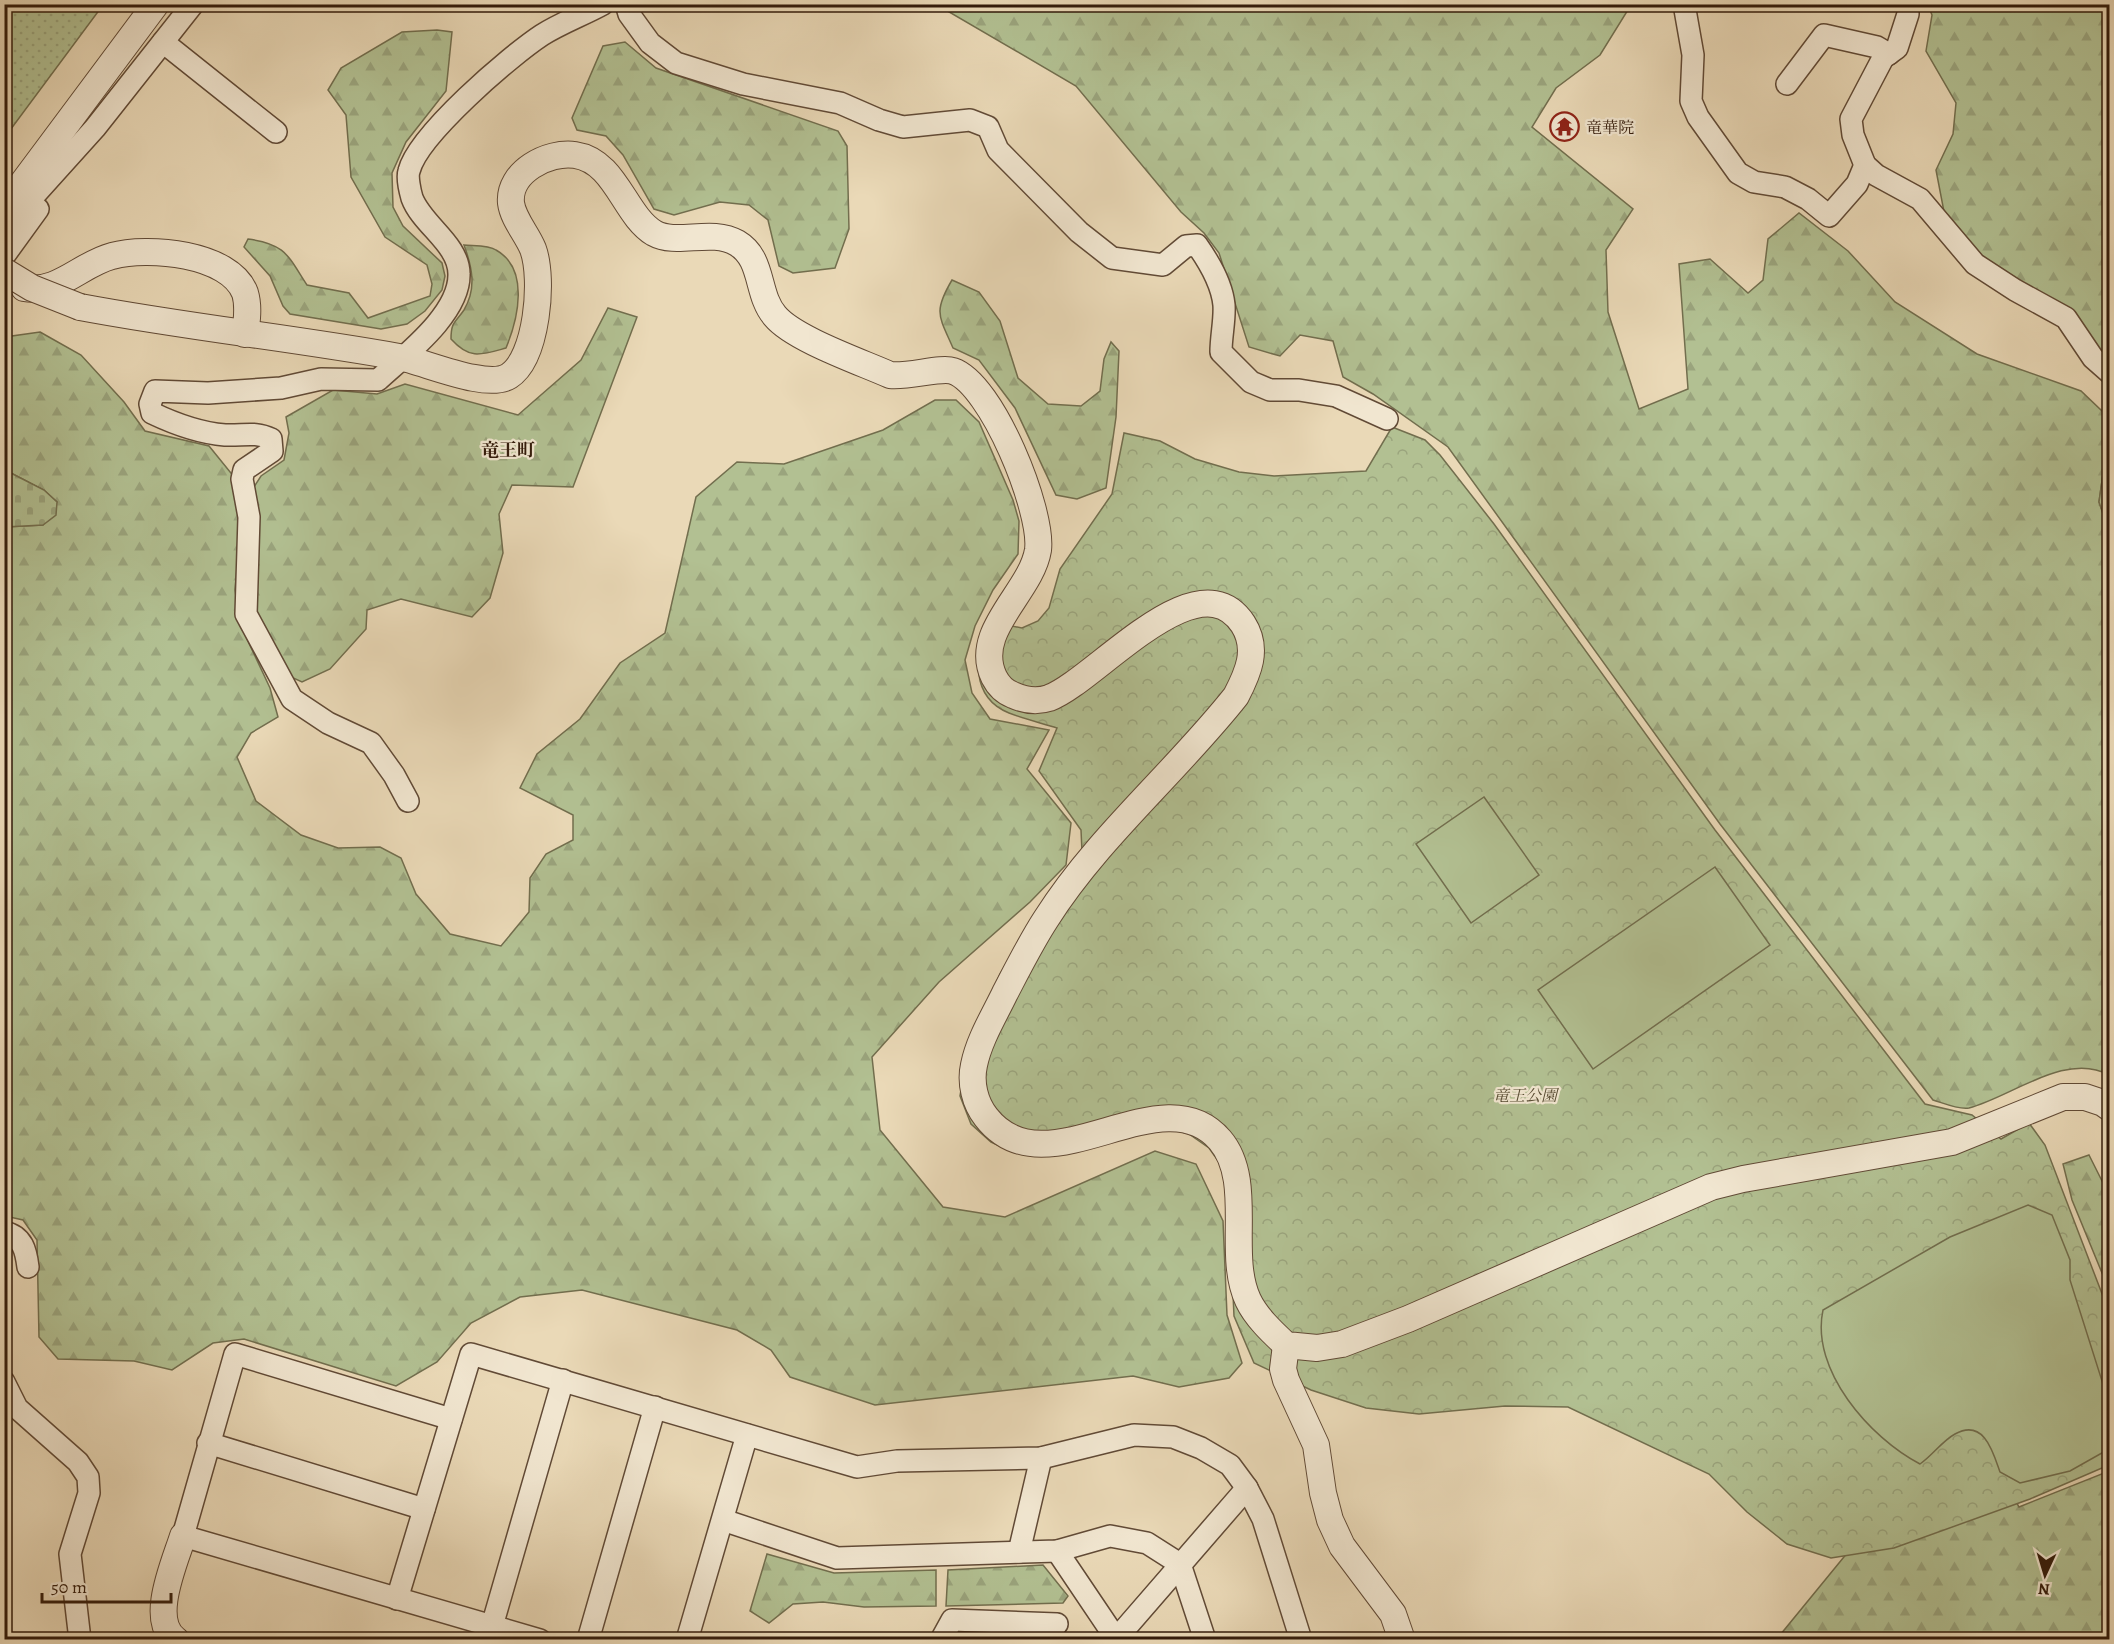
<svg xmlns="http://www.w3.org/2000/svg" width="2114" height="1644" viewBox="0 0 2114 1644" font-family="Alegreya,'Noto Serif JP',serif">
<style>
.grass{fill:url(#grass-dots);stroke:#726e4e;stroke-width:1.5}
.forest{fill:url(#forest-firs);stroke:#726e4e;stroke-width:1.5}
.cemetery{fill:url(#cemetery-stones);stroke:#726e4e;stroke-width:1.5}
.park{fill:url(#park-crowns);stroke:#726e4e;stroke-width:1.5}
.pitch{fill:#b2c092;stroke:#726e4e;stroke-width:1.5}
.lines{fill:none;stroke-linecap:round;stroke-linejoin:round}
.minor-casing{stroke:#614a36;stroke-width:24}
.tertiary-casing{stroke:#614a36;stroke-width:28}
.minor{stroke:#f1e6d0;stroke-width:21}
.tertiary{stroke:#f1e6d0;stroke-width:26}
.tertiary-bridge-casing{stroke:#614a36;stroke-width:28;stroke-linecap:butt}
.tertiary-bridge{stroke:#f1e6d0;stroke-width:26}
.labels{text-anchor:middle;stroke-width:4.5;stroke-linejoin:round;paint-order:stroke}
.poi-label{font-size:16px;fill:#331b0b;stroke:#f1e6d0;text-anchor:start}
.park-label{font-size:16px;font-style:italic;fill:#594d34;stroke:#f1e6d0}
.neighbourhood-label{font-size:18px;font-weight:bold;fill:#331b0b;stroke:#f1e6d0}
</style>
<defs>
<pattern id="grass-dots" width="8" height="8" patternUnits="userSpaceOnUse" patternTransform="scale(1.5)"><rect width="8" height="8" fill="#b2c092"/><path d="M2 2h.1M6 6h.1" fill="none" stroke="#9aa47d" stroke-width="1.8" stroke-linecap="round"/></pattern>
<pattern id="forest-firs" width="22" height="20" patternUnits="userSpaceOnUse" patternTransform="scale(1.5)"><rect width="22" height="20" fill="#b2c092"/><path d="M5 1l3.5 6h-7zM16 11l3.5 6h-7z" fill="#9aa47d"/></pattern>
<pattern id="cemetery-stones" width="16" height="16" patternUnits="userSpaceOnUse" patternTransform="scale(1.5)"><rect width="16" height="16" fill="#b2c092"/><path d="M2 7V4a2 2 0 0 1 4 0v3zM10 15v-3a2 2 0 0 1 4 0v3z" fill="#9aa47d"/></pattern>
<pattern id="park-crowns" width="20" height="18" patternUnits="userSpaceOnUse" patternTransform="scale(1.5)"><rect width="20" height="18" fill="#b2c092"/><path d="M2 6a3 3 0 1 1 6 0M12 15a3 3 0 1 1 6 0" fill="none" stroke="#9aa47d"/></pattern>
</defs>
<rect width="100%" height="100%" fill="#ead9b7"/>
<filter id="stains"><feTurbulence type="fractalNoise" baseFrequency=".00333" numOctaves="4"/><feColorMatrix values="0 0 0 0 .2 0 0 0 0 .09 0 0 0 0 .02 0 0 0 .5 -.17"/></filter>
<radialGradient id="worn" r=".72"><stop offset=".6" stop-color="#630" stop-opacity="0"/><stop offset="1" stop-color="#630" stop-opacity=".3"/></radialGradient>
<polygon class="grass" points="5,4 103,5 5,137 4,5"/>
<g class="forest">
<path d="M 926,5 L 1631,5 L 1600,55 L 1556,88 L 1532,127 L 1633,209 L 1606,250 L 1608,312 L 1639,409 L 1688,389 L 1679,264 L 1710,259 L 1748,293 L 1763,280 L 1768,239 L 1799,213 L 1848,251 L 1895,302 L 1977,354 L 2081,391 L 2103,412 L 2109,431 L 2099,502 L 2110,532 L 2109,1075 C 2066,1051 2011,1097 1969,1108 C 1959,1110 1943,1103 1933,1100 L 1720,824 L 1448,447 L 1373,394 L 1343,377 L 1333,341 L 1300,335 L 1280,356 L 1249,347 L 1219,253 L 1204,233 L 1181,212 L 1076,86 L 939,6 Z"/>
<polygon points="1928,5 2109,5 2109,366 1979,257 1945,217 1936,170 1953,134 1956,103 1926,51 1932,15"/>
<path d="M 437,30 L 452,32 L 446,91 L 406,142 L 392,173 L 393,207 L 403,226 L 442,263 L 445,276 L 442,290 L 425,311 L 407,324 L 381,329 L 290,314 L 283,306 L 270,276 L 244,247 L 248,239 C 286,244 288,256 307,285 L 349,293 L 368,318 L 430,296 L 432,284 L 427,265 L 385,237 L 351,177 L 346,115 L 328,90 L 341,68 L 402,32 Z"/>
<polygon points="625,42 656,68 838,131 847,146 849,229 835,268 793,273 779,266 768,220 749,205 720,202 674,215 654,209 623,155 606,136 577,130 572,118 603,46"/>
<path d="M 464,245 C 473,246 489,245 496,250 C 530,269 518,319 506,348 C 481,355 470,360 451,339 C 451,322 455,323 464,310 C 477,288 472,267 464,245 Z"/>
<path d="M 952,280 L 979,292 L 1000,321 L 1018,378 L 1048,404 L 1081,406 L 1100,391 L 1104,359 L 1111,342 L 1119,351 L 1116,417 L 1106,488 L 1077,499 L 1056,495 L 1015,408 L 979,360 L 953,348 C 939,316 933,312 952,280 Z"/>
<polygon points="608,308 637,317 573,487 512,485 499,514 503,553 490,598 472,617 401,599 367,610 366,629 330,669 302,682 280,672 257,618 252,490 261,476 284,460 289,433 286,417 333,390 377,394 405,384 518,415 581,360"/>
<polygon points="40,332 81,355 124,402 145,431 209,446 235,478 241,519 235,590 240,624 270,688 278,717 251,733 237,757 256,801 301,835 338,848 380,847 401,858 416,894 450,934 501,946 529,912 530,878 546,854 573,840 573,815 520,788 537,754 580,719 620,663 665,633 696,497 737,462 784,464 883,430 935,400 956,400 979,422 1013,500 1019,521 1018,554 993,590 975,626 965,660 972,693 990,719 1049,730 1027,769 1071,823 1066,865 1030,902 939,982 872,1057 880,1130 943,1207 1005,1217 1155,1151 1196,1164 1223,1221 1227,1315 1242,1363 1229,1378 1179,1387 1133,1376 875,1405 790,1377 771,1350 737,1330 582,1290 520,1297 471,1323 437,1362 396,1386 244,1339 213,1343 172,1370 134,1361 58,1359 39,1337 37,1240 23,1220 5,1216 4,596 7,594 4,582 5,527 43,525 57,502 44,490 5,470 5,337"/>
<polygon points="2089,1155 2109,1195 2109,1290 2072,1200 2063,1164"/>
<polygon points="1920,1464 2000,1472 2019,1507 2109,1471 2109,1639 1776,1640"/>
<polygon points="767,1554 834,1573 936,1570 936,1606 864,1607 823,1602 793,1604 769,1623 750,1611"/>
<polygon points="1043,1565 1068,1596 1063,1603 946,1606 948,1570"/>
</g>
<g class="cemetery">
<polygon points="2109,431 2109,430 2109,532 2099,502"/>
<polygon points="5,470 44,490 57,502 56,515 43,525 5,527"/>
</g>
<path class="park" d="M 1392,427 L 1425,440 L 1440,455 L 1494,524 L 1715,830 L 1925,1104 L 1972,1115 L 2001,1139 L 2029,1123 L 2045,1145 L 2109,1312 L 2109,1465 L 2030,1499 L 1894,1548 L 1831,1558 L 1787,1544 L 1747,1512 L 1709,1474 L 1568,1407 L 1505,1406 L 1419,1414 L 1366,1408 L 1311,1390 L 1254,1363 L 1234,1316 L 1228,1184 L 1221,1165 L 1209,1148 L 1189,1134 L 1164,1127 L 1040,1154 L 1015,1153 L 991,1142 L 971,1124 L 960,1096 L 967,1056 L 984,1011 L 1000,974 L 1026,931 L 1082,852 L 1081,830 L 1039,771 L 1057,728 C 1041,723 1024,719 1009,713 C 969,697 976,654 986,621 L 1022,628 L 1038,621 L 1049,608 L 1060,569 L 1112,494 L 1124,433 L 1160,441 L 1195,459 L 1239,472 L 1274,476 L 1366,471 Z"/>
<g class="pitch">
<polygon points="1484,797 1539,875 1471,923 1416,844"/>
<polygon points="1715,867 1770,945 1593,1069 1538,990"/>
<path d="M 2028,1205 L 2052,1215 L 2070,1260 L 2070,1280 L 2109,1403 L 2109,1449 L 2070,1471 L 2020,1483 L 2000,1472 C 1993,1452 1984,1418 1955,1434 C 1942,1441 1932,1456 1920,1464 C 1870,1438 1810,1370 1823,1310 L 1950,1237 Z"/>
</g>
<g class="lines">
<defs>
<g id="minor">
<path d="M 626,4 L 629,14 L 650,43 L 676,63 L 743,84 L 840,103 L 879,120 L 903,127 L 970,120 L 988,127 L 998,150 L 1079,232 L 1112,258 L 1163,265 L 1186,246 L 1197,245 C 1209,262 1222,284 1224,305 C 1225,320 1221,336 1221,352 L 1251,382 L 1270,390 L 1299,390 L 1336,396 L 1387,419"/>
<polyline points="1684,4 1693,55 1691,101 1698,117 1738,173 1754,182 1785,187 1808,199 1829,216 1857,184 1865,165"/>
<polyline points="1908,4 1908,14 1897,48 1883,58 1851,119 1853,135 1865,165 1876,175 1920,199 1975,264 2015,290 2066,318 2093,358 2110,373"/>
<polyline points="163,42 276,132"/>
<polyline points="1787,84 1824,35 1877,47 1889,54"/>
<polyline points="4,229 95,128 193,4"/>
<polyline points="4,256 38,209"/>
<path d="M 408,801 L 394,775 L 371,743 L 328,723 L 292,699 L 246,614 L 249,517 L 242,479 L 244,470 L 272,451 L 271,439 C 255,431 243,436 225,435 C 200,433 175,424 152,413 L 150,404 L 155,391 L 208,393 L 281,388 L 321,379 L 378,380 C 405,355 460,314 459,274 C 459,244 422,225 412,198 C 410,191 407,177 409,171 C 418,135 510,56 542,35 C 561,23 583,15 603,4"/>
<path d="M 4,1232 C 23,1236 26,1251 28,1267"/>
<polyline points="4,1382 17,1408 78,1462 88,1477 89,1493 70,1554 80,1640"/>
<polyline points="451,1419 235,1354 183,1536 540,1640"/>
<polyline points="208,1443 424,1509"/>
<polyline points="723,1520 837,1558 1057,1551 1110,1536 1147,1543 1180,1564 1205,1640"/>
<polyline points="1057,1551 1117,1640"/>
<polyline points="1019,1552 1041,1458"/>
<polyline points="397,1599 471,1354 857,1467 897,1461 1041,1458 1134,1435 1173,1437 1201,1448 1230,1465 1247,1488 1263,1519 1301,1640"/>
<polyline points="492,1626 563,1380"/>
<polyline points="1117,1638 1247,1488"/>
<polyline points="588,1640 655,1407"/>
<polyline points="687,1640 747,1435"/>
<polyline points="941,1640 952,1620 1057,1624"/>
</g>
<g id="tertiary">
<polyline points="4,208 156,4"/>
<path d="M 24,288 C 58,294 81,264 112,256 C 147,246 230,253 245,293 C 249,306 247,321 245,334"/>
<path d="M 80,307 C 186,327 293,338 399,357 C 425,362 487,390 509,376 C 537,358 544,279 533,249 C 527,234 513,219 511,203 C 508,172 548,151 575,155 C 616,161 624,215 654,233 C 677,246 711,228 737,243 C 764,259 756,294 775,316 C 794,339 861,362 890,375 C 909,377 941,367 953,371 C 992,384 1043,511 1038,550 C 1031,593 972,631 994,677 C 998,685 1005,692 1013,695 C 1024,700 1037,702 1049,698 C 1095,681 1198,555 1243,624 C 1259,649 1248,673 1236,696 C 1176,772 1098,837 1046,919 C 1031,942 1018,968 1005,993 C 994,1016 979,1040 974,1065 C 970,1083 975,1103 986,1117 C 1046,1195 1161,1071 1220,1140 C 1255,1181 1226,1253 1248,1300 C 1256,1317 1272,1332 1286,1345 L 1317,1348 L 1342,1344 L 1408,1319 L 1711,1187 L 1743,1179 L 1952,1142 L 2063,1097 L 2085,1097 L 2103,1103 L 2110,1108"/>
<polyline points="1286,1345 1283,1369 1286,1380 1316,1445 1323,1493 1330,1520 1342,1546 1393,1614 1402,1640"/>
<path d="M 176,1640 C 148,1621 175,1562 183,1536"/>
</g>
</defs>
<use href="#minor" class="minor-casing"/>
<use href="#tertiary" class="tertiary-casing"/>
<use href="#minor" class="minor"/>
<use href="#tertiary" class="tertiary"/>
<defs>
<polyline id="tertiary-bridge" points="4,271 32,288 80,307"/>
</defs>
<use href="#tertiary-bridge" class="tertiary-bridge-casing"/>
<use href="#tertiary-bridge" class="tertiary-bridge"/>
</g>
<defs>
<symbol id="temple-ring" viewBox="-11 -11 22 22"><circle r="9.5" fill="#f1e6d0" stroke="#8f2418" stroke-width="1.5"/><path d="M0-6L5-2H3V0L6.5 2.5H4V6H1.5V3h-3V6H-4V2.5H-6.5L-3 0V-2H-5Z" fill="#8f2418"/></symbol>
</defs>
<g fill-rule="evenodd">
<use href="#temple-ring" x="1548" y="110" width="33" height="33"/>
</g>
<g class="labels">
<g class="poi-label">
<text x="1586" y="133">竜華院</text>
</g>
<g class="park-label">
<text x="1525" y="1101">竜王公園</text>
</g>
<g class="neighbourhood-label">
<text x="508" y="456">竜王町</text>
</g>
</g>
<rect width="2114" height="1644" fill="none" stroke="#ead9b7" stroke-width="24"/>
<rect x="6" y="6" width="2102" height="1632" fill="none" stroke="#331b0b" stroke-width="3"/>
<rect x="12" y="12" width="2090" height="1620" fill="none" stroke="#331b0b" stroke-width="1.5"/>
<g transform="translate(2045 1575) rotate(184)" stroke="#f1e6d0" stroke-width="4.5" paint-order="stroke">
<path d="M0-4.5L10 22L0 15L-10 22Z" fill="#331b0b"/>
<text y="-9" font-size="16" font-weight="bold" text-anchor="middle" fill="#331b0b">N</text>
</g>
<path d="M42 1593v9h129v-9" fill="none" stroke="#331b0b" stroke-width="3"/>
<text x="51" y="1593" font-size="18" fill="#331b0b" stroke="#f1e6d0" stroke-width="4.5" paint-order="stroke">50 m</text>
<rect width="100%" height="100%" filter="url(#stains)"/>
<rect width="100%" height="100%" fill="url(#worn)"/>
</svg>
